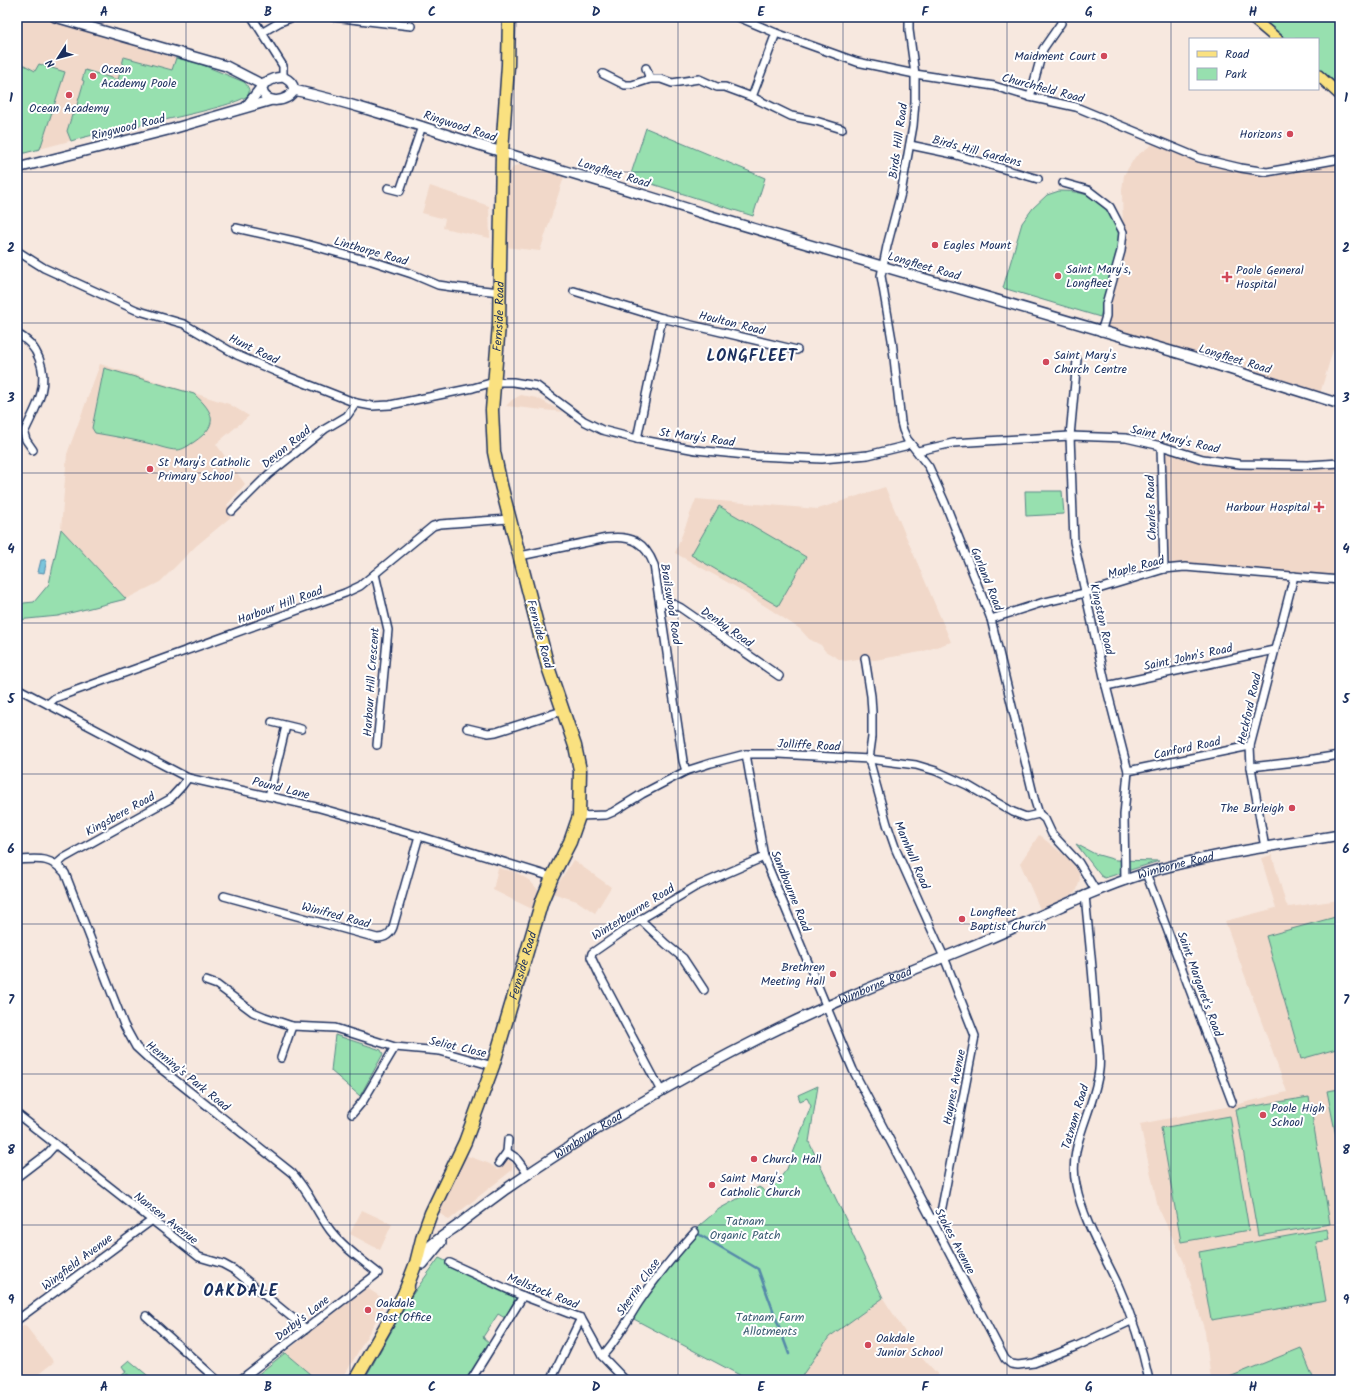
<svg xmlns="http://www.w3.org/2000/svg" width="1357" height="1397" viewBox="0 0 1357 1397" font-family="Kalam,sans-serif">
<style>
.built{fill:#f1d8c9}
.green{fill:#97e0af;stroke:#598886}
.water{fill:#7bc5db;stroke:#5589a9}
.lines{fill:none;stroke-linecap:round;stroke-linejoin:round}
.stream{stroke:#5589a9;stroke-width:2.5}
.street-casing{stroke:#1b2f5e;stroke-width:10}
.secondary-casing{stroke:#1b2f5e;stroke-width:12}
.primary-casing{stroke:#1b2f5e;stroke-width:13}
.highway-casing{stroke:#1b2f5e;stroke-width:15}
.street{stroke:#fff;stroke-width:7}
.secondary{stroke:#fff;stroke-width:9}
.primary{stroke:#fae180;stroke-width:10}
.highway{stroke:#fae180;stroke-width:12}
.grid{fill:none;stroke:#1b2f5e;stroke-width:1;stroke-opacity:0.55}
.poi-dot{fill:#d1495b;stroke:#fff;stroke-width:1.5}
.labels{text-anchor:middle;stroke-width:4;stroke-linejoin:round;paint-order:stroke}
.poi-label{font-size:12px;fill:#1b2f5e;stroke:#fff;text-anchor:start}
.street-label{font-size:12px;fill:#1b2f5e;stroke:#fff}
.park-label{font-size:12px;fill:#3a5b72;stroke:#fff}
.district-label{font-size:16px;font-weight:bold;letter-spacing:1px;fill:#1b2f5e;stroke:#fff}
.neatline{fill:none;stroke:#1b2f5e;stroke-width:1.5}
.grid-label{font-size:13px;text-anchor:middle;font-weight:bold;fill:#1b2f5e}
</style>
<rect width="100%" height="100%" fill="#f7e8df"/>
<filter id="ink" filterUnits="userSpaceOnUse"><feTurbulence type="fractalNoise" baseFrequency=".025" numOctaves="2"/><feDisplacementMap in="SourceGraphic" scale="8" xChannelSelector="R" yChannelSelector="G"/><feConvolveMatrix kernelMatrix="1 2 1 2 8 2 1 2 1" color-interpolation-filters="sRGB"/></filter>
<g filter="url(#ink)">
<g class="built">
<polygon points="17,17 38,17 176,58 164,94 171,119 92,135 17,155"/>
<polygon points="1157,141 1199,158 1267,172 1340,159 1340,352 1333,350 1319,397 1101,332 1123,232 1122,190 1124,175 1135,157"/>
<polygon points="520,165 524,165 564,177 540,251 505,247 507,176 514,166"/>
<polygon points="430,186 489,206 490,238 443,228 445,219 422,213"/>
<polygon points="100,364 229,404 249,416 216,444 245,484 227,505 232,511 232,516 196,546 160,582 126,599 61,529 67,454"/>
<polygon points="521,395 537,398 563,412 506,406 512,400"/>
<polygon points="1161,446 1240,464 1340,463 1340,582 1301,577 1164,569"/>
<polygon points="885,487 951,642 921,652 875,660 858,659 845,661 839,659 825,651 821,645 809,639 800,629 736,587 675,553 696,499 818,509"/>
<polygon points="1039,835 1068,858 1079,873 1080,879 1077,890 1071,895 1040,909 1020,863"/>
<polygon points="1272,855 1286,904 1289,907 1340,900 1340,1380 1211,1380 1205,1332 1184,1262 1158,1207 1140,1124 1231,1106 1287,1092 1225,921 1276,908 1261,858"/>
<polygon points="573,860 611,887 595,913 577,901 552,893"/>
<polygon points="498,868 516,872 530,881 540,892 534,910 493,890"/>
<polygon points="465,1155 490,1164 498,1170 500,1164 506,1159 510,1161 513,1164 512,1168 511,1171 449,1220 439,1213 438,1208"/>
<polygon points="362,1210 392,1224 380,1250 350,1234"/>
<polygon points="367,1288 387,1301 342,1380 317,1380 285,1353 305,1336"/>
<polygon points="883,1298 919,1354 943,1380 799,1380 829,1337"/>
<polygon points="25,1325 54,1362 31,1380 17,1380 17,1330"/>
</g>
<g class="green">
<polygon points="1260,17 1340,17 1340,86 1318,67 1318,39 1286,39"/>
<path d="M 124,57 L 172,70 L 176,58 L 198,63 L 244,82 C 247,85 251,90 248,95 C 239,107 119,129 98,134 C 89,136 80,138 71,141 L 67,131 L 72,115 L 74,115 L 84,81 L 82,80 L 85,70 L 118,80 Z"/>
<polygon points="17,61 35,71 39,64 65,72 40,149 17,155"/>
<polygon points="646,128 765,178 753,216 630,177"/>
<path d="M 1059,191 C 1075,191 1089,193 1102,204 C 1109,211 1115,220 1118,230 C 1123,250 1106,296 1100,317 L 1003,288 L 1022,223 L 1033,208 L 1047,195 Z"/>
<path d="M 104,368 L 194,394 C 215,413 219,425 194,442 C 189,445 183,450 177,450 C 168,450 156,445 147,443 C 130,439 112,436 95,433 L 92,428 Z"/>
<polygon points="1025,491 1062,491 1064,514 1026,516"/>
<polygon points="719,506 806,557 778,606 691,555"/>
<polygon points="61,529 126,599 58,616 17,620 17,608 24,603 34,602 49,584"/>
<polygon points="1076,844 1095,854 1116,860 1159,861 1105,878 1101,876"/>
<polygon points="1339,916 1340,921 1340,1048 1301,1059 1266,936"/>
<polygon points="335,1035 378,1049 381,1050 383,1054 360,1096 331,1071"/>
<polygon points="818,1086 809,1142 883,1298 829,1337 799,1380 749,1380 630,1317 664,1268 700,1225 719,1209 759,1187 768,1193 787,1169 811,1106 807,1098 800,1101 798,1095"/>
<polygon points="1340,1089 1340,1156 1327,1091"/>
<polygon points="1309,1097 1330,1224 1258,1236 1236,1109"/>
<polygon points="1230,1116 1249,1230 1181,1242 1161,1128"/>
<polygon points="1327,1229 1329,1240 1316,1242 1326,1301 1211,1320 1199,1252"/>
<polygon points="439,1258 518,1294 505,1318 498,1314 483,1337 490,1343 466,1380 364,1380 410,1298"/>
<polygon points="1301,1348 1314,1380 1227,1380 1227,1378"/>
<polygon points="285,1353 317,1380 251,1380"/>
<polygon points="129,1360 153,1380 136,1380 127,1374 123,1380 116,1380 126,1372 122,1366"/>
</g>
<polygon class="water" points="44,559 47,560 44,573 38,572 41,560 44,560"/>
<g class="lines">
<polyline class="stream" points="700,1235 758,1269 789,1354"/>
<defs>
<g id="street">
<polyline points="252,17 283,66 283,77"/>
<polyline points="333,17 411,26"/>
<polyline points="738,17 776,33 857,62 915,74 994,86 1030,97 1076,107 1199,158 1241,168 1267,172 1340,159"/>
<polyline points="909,17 909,30 915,74 915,102 913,126 901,193 887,246 881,276 892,340 901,422 903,430 907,439 929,467 945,503 991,619 1034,798 1039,814 1045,819 1052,834 1079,863 1096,891"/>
<polyline points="263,32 280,22 293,17"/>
<polyline points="646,68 650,79"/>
<polyline points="603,74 625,85 632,85 650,79 661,79 672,83 699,79 717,87 725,87 752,97 791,116 816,121 842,129"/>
<polyline points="752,97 776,33"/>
<polyline points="1030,97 1043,49 1061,23 1061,17"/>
<polyline points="910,145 953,154 1038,179"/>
<polyline points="1063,183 1088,190 1110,207 1123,232 1121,251 1106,304 1106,316 1101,332"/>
<polyline points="388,188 400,191 422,126"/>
<polyline points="236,228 299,242 357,258 369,260 412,274 438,285 452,287 500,292"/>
<polyline points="17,251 44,268 136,310 184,324 237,355 279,373 356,403 372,406 390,405 473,388 494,382 513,382 537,386 584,421 602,430 637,439 696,450 756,456 822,459 868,455 905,446 910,443"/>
<polyline points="574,291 662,318 797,350"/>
<path d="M 17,334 C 38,344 47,370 41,393 C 38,406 29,421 24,433 L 26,440 L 33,450"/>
<polyline points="1077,360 1070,436 1074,542 1106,686 1128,771 1124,815 1125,881"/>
<polyline points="637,439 662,318"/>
<polyline points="1161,446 1164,569"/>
<polyline points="918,451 953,443 1070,436 1126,438 1161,446 1203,459 1240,464 1308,465 1340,463"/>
<polyline points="232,511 269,474 325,429 347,416 356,403"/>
<path d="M 520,556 L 607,538 C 632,535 645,542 654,565 L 683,761 L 686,771"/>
<polyline points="375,574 388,630 377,745"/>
<polyline points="660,602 673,604 681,608 779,676"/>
<polyline points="991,619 1041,603 1085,593 1164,569 1185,567 1340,580"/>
<polyline points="865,658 871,696 872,712 872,737 869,759 887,824 896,850 944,957 975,1036 942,1207 940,1213 932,1222"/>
<polyline points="1106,686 1274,650"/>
<polyline points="17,688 188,778 316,807 419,836 552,877"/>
<polyline points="48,704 55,698 345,593 360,586 433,526 440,524 509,519"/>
<polyline points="272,722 301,729"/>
<polyline points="467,728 488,733 496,732 562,711"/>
<polyline points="746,754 764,857 853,1070 1005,1359 1011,1364 1018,1365 1034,1363 1077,1346 1133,1320"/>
<polyline points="1251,767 1295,762 1340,755"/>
<polyline points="1128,771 1250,746"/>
<polyline points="269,796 286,726"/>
<polyline points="579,816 606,815 613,812 642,794 686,771 711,763 746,754 778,754 869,759 916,765 936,771 967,785 1013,812 1026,817 1039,814"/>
<polyline points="1265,848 1251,767 1250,746 1294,576"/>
<path d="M 17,860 C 38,859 50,856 65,873 L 124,1025 L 136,1047 L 150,1060 L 292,1173 C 308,1190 316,1211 330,1230 C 343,1247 362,1260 378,1273 L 240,1380"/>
<polyline points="57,864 64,858 170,799 182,786 188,778"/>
<polyline points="1146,873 1232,1102"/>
<path d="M 1085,895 C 1089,938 1094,980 1096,1022 C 1097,1038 1101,1055 1099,1070 C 1095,1109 1067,1145 1076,1185 C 1083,1220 1103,1253 1118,1285 C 1132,1316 1142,1347 1149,1380"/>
<path d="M 224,896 L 377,938 C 385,938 390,935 393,927 L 419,836"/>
<polyline points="641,919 644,923 666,944 683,958 704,990"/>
<polyline points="206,981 217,985 253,1012 265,1017 292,1026 335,1028 395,1047 440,1051 493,1066"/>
<polyline points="281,1058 292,1026"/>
<polyline points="661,1091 599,974 591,957 592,953 641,919 695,887 764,857"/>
<polyline points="17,1114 199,1257 223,1264 234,1270 306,1329"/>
<polyline points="352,1114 363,1101 395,1047"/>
<polyline points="507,1152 516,1158 528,1174"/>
<polyline points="499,1163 507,1152 508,1140"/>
<polyline points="17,1177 47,1154 55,1145"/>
<polyline points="450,1263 518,1294 581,1318 602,1356 625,1380"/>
<polyline points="146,1316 217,1380"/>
<polyline points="17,1320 151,1221"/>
<path d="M 602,1356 C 618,1340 627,1320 639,1302 C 656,1277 675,1254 695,1232"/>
<polyline points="471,1380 523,1296"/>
<polyline points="551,1380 581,1318"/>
</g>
<g id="secondary">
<polyline points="55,17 226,66 263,85 246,107"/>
<path d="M 283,77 C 289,80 293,83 294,90 C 288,103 264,105 262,89 L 264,83 L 276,78 Z"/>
<path d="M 294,90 C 365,106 433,131 502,152 C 571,173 640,193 708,215 L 1191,357 L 1340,404"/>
<polyline points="17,168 172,129 272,100"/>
<path id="s1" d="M 418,1259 C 428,1245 443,1236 457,1226 C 473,1213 490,1201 506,1189 C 588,1132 674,1081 764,1036 C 836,1000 911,971 986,940 C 1038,918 1089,891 1143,874 C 1207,854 1274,846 1340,835"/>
<polyline points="423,1264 441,1242"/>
</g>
<g id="primary">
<polyline points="1251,17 1277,39"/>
<polyline points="1318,75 1340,95"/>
</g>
<g id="highway">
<path id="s2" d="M 404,1294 L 416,1263 L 423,1235 L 431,1213 L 465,1142 L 493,1066 L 542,901 L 552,877 L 570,842 L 579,816 L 580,770 L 575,746 L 548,667 L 501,485 L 494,452 L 492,410 L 499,325 L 502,152 L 508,65 L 509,17"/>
<polyline points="355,1380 408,1287"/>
</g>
</defs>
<use href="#street" class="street-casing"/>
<use href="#secondary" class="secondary-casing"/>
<use href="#primary" class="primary-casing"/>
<use href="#highway" class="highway-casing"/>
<use href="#street" class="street"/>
<use href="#secondary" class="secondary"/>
<use href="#primary" class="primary"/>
<use href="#highway" class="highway"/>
</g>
</g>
<path class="grid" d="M 186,17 L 186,1380M 350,17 L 350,1380M 514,17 L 514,1380M 678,17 L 678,1380M 843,17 L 843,1380M 1007,17 L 1007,1380M 1171,17 L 1171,1380M 17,172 L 1340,172M 17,323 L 1340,323M 17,473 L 1340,473M 17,623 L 1340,623M 17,774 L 1340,774M 17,924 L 1340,924M 17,1074 L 1340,1074M 17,1225 L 1340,1225"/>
<g class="poi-dot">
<circle cx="1104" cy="56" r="4"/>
<circle cx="93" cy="76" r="4"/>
<circle cx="69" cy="95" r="4"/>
<circle cx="1290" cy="134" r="4"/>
<circle cx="935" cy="245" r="4"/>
<circle cx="1058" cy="276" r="4"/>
<path d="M1225 271h4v4h4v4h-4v4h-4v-4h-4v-4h4z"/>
<circle cx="1046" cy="362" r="4"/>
<circle cx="150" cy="469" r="4"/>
<path d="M1317 501h4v4h4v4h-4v4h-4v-4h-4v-4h4z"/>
<circle cx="1292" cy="808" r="4"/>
<circle cx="962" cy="919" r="4"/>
<circle cx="833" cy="974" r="4"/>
<circle cx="1263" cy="1115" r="4"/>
<circle cx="754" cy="1159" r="4"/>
<circle cx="712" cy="1185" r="4"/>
<circle cx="368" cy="1310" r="4"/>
<circle cx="868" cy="1345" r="4"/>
</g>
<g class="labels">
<g class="poi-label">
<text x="1096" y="60" text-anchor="end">Maidment Court</text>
<text x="101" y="73">Ocean<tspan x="101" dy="14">Academy Poole</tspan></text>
<text x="69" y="112" text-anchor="middle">Ocean Academy</text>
<text x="1282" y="138" text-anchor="end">Horizons</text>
<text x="943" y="249">Eagles Mount</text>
<text x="1066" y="273">Saint Mary's,<tspan x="1066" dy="14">Longfleet</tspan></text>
<text x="1236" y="274">Poole General<tspan x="1236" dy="14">Hospital</tspan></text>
<text x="1054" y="359">Saint Mary's<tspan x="1054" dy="14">Church Centre</tspan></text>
<text x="158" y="466">St Mary's Catholic<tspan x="158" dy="14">Primary School</tspan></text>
<text x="1310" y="511" text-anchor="end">Harbour Hospital</text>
<text x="1284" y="812" text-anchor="end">The Burleigh</text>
<text x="970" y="916">Longfleet<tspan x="970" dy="14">Baptist Church</tspan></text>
<text x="825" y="971" text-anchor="end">Brethren<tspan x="825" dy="14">Meeting Hall</tspan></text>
<text x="1271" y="1112">Poole High<tspan x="1271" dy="14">School</tspan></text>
<text x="762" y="1163">Church Hall</text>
<text x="720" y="1182">Saint Mary's<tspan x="720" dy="14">Catholic Church</tspan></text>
<text x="376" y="1307">Oakdale<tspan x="376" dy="14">Post Office</tspan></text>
<text x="876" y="1342">Oakdale<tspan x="876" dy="14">Junior School</tspan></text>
</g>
<g class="street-label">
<text transform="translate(1043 88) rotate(15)" y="4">Churchfield Road</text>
<text transform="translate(460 126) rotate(18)" y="4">Ringwood Road</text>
<text transform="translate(128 127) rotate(-14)" y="4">Ringwood Road</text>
<text transform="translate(898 141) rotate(-82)" y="4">Birds Hill Road</text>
<text transform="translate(977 151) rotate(15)" y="4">Birds Hill Gardens</text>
<text transform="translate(614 173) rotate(17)" y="4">Longfleet Road</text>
<text transform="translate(371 251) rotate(16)" y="4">Linthorpe Road</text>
<text transform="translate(924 266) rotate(16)" y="4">Longfleet Road</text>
<text dy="4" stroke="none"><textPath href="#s2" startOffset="1022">Fernside Road</textPath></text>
<text transform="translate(732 323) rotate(14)" y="4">Houlton Road</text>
<text transform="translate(254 349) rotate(26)" y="4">Hunt Road</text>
<text transform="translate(1235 359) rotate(17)" y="4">Longfleet Road</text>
<text transform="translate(697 437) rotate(8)" y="4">St Mary's Road</text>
<text transform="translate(1175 439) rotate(13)" y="4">Saint Mary's Road</text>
<text transform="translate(286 447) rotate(-39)" y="4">Devon Road</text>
<text transform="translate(1151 508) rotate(-92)" y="4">Charles Road</text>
<text transform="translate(1136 567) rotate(-15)" y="4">Maple Road</text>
<text transform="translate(987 579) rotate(68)" y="4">Garland Road</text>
<text transform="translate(671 604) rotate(81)" y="4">Brailswood Road</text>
<text transform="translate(280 605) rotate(-20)" y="4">Harbour Hill Road</text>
<text transform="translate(1102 619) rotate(77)" y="4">Kingston Road</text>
<text transform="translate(727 627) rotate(35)" y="4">Denby Road</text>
<text transform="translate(540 634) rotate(75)" y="4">Fernside Road</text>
<text transform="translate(1188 657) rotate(-12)" y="4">Saint John's Road</text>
<text transform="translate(371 682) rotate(-86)" y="4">Harbour Hill Crescent</text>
<text transform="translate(1249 709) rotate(-77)" y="4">Heckford Road</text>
<text transform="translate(809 745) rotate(3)" y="4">Jolliffe Road</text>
<text transform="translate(1187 748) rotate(-12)" y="4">Canford Road</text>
<text transform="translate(281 788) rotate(14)" y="4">Pound Lane</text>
<text transform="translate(120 814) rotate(-29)" y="4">Kingsbere Road</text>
<text transform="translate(912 855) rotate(67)" y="4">Marnhull Road</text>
<text dy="4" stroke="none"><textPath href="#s1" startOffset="859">Wimborne Road</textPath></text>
<text transform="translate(791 891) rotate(68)" y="4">Sandbourne Road</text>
<text transform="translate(633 912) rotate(-32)" y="4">Winterbourne Road</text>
<text transform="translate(336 915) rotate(15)" y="4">Winifred Road</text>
<text dy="4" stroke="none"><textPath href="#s2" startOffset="350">Fernside Road</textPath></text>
<text transform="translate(1200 984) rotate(70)" y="4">Saint Margaret's Road</text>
<text dy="4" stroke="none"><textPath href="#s1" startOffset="535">Wimborne Road</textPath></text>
<text transform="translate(458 1047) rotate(13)" y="4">Seliot Close</text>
<text transform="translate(188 1076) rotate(39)" y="4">Henning's Park Road</text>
<text transform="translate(954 1087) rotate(-79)" y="4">Haynes Avenue</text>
<text transform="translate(1075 1117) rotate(-73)" y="4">Tatnam Road</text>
<text dy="4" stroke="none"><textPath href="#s1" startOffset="211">Wimborne Road</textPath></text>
<text transform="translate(166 1218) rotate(38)" y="4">Nansen Avenue</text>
<text transform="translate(955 1241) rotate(62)" y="4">Stokes Avenue</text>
<text transform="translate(77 1262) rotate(-37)" y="4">Wingfield Avenue</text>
<text transform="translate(638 1287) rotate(-55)" y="4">Sherrin Close</text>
<text transform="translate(543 1291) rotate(22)" y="4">Mellstock Road</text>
<text transform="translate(302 1318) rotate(-38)" y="4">Darby's Lane</text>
</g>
<g class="park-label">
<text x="745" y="1225">Tatnam<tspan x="745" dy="14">Organic Patch</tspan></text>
<text x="770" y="1321">Tatnam Farm<tspan x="770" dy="14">Allotments</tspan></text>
</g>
<g class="district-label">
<text x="752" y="361">LONGFLEET</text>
<text x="241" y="1296">OAKDALE</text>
</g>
</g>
<rect width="1357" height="1397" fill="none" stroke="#fff" stroke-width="44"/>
<rect x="1189" y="38" width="130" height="52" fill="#ffffff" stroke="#a4acbf"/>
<rect x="1197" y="51" width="20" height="6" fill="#fae180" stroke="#a4acbf"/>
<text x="1225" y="58" font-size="12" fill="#1b2f5e">Road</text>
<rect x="1197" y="68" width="20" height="12" fill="#97e0af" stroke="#a4acbf"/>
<text x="1225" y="78" font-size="12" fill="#1b2f5e">Park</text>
<g transform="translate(58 58) rotate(234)" stroke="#ffffff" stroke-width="3" paint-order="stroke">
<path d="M0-3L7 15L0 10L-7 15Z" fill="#1b2f5e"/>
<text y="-6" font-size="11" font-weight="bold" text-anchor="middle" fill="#1b2f5e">N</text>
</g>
<rect x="22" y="22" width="1313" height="1353" class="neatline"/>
<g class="grid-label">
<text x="104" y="16">A</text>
<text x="268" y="16">B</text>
<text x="432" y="16">C</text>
<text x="596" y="16">D</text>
<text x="761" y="16">E</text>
<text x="925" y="16">F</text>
<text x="1089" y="16">G</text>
<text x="1253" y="16">H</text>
<text x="11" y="102">1</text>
<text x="1346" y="102">1</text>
<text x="11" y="252">2</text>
<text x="1346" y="252">2</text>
<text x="11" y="402">3</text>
<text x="1346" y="402">3</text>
<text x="11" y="553">4</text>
<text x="1346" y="553">4</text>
<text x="11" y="703">5</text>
<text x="1346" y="703">5</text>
<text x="11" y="853">6</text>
<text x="1346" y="853">6</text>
<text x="11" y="1004">7</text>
<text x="1346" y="1004">7</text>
<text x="11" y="1154">8</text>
<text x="1346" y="1154">8</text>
<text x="11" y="1304">9</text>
<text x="1346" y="1304">9</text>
<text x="104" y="1391">A</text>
<text x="268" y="1391">B</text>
<text x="432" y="1391">C</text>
<text x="596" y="1391">D</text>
<text x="761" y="1391">E</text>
<text x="925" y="1391">F</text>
<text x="1089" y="1391">G</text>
<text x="1253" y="1391">H</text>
</g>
</svg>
